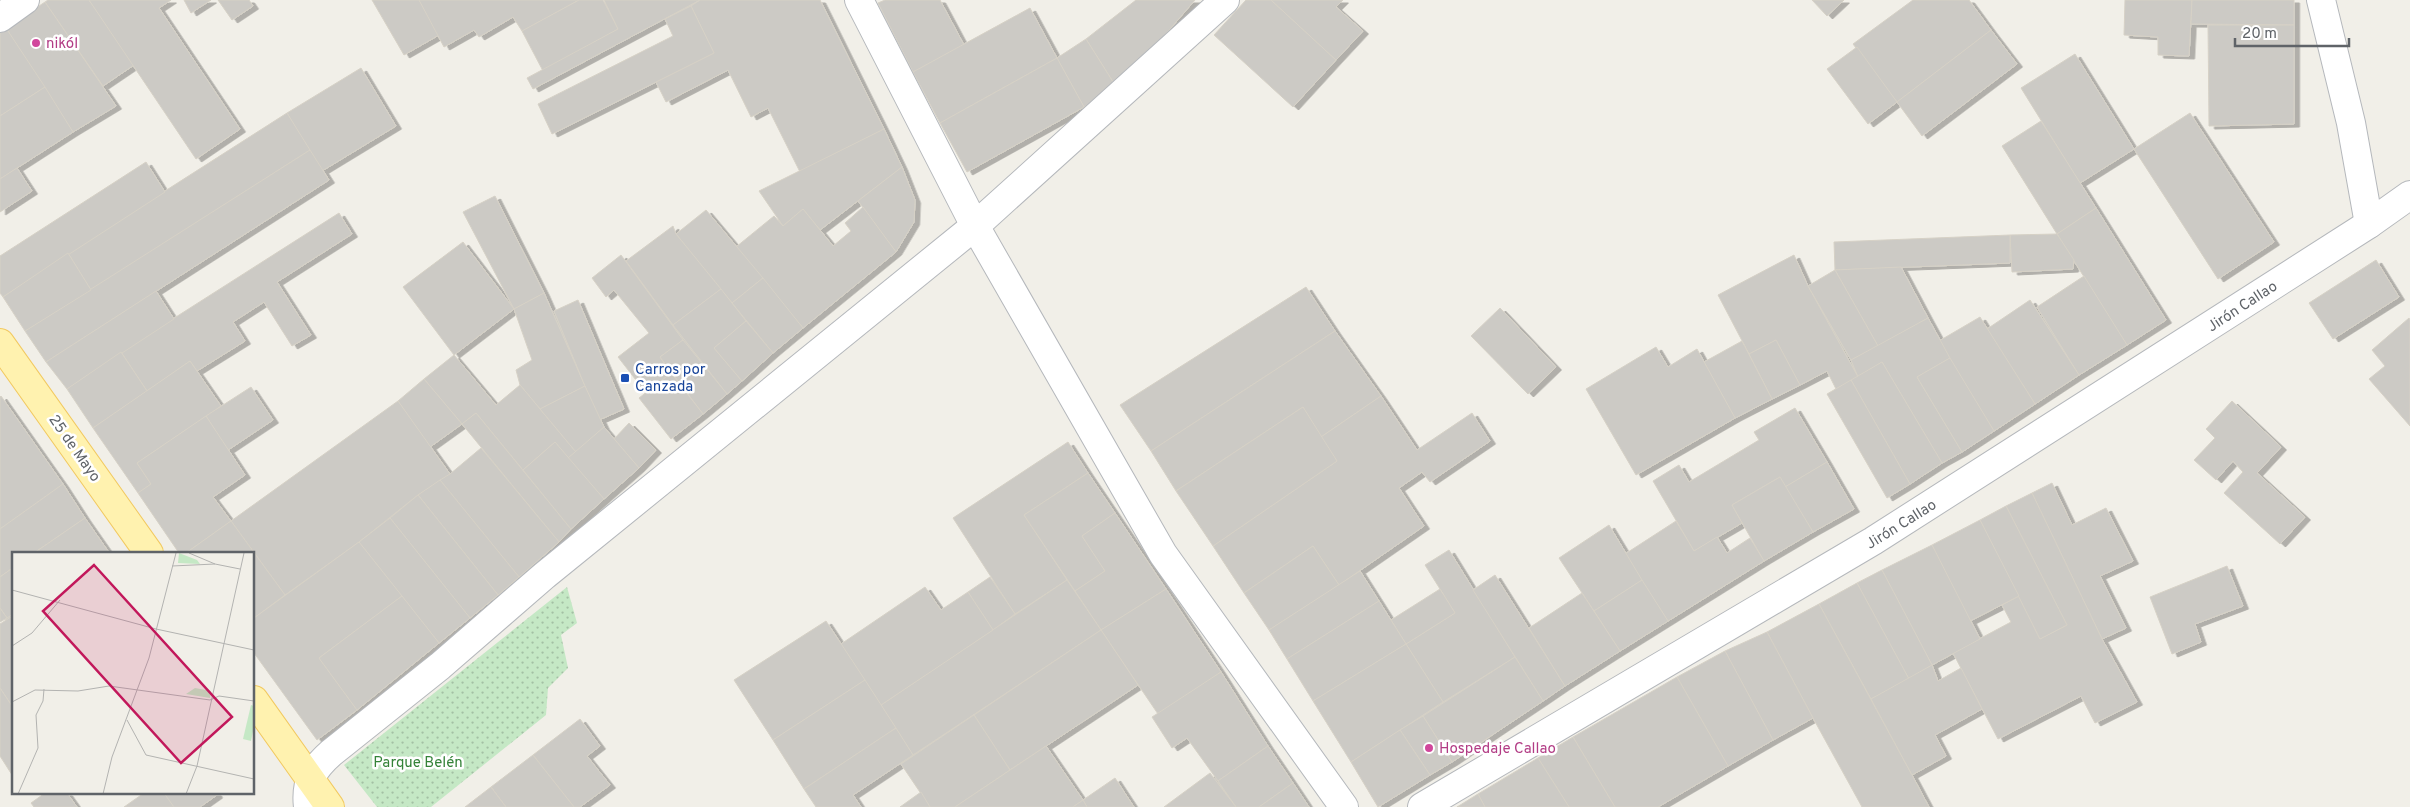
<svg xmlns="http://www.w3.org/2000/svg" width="2410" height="807" viewBox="0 0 2410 807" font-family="Overpass,sans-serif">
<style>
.park{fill:url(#park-dots)}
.building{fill:#cccac5;stroke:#d6d1c6;filter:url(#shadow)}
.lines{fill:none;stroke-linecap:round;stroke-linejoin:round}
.minor-casing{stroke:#b5b8bc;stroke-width:30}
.major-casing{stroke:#f2c960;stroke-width:30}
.minor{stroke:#fff;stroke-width:28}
.major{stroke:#fff2af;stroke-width:28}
.hotel-dot{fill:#d1479c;stroke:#fff;stroke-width:2}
.transit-dot{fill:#1a4fb4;stroke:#fff;stroke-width:2}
.labels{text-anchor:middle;stroke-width:5;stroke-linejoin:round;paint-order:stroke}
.hotel-label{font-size:15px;fill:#b23c85;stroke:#fff;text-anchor:start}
.street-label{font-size:15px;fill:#5f6368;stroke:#fff}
.transit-label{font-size:15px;fill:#164399;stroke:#fff;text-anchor:start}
.park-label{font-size:15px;fill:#348238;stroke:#fff}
.inset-road{fill:none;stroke:#b3b3b1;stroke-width:1}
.view{fill:#c2185b;fill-opacity:0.15;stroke:#c2185b;stroke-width:2.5}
.inset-edge{fill:none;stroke:#5f6368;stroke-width:2.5}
</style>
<defs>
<pattern id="park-dots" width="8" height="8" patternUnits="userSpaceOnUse" patternTransform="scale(1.25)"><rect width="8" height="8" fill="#c5e8c5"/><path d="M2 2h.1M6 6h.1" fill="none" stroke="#a3c0a4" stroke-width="1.8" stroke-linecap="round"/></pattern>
<filter id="shadow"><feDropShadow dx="5.5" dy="3" stdDeviation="0" flood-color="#0004"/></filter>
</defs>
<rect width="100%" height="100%" fill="#f1efe8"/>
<polygon class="park" points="567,587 577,623 561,635 568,668 548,688 546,715 431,807 377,807 344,765"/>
<g class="building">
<polygon points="48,0 89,0 134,65 103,86 45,2"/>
<polygon points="89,0 171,0 159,8 240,129 196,159"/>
<polygon points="184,0 211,0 191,13"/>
<polygon points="218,0 249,0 253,6 232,20"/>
<polygon points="372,0 419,0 439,35 404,55"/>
<polygon points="419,0 579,0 522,31 513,17 479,37 474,30 444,47"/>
<polygon points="579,0 603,0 618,29 543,71 522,31"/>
<polygon points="700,0 820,0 884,129 800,172 768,108 751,117 728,70 666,102 656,82 714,53 691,6"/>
<polygon points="700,0 533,89 527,78 618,29 604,0"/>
<polygon points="885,0 940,0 964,45 913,72 878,3"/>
<polygon points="1136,0 1195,0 1164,36 1115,85 1086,39"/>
<polygon points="1246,0 1271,0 1336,60 1293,107 1214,35"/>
<polygon points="1271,0 1343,0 1336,7 1363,31 1336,60"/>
<polygon points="1812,0 1844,0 1827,16"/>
<polygon points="1913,0 1969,0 1991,30 1897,102 1853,44"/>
<polygon points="2125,0 2192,0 2189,56 2158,55 2158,37 2124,35"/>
<polygon points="2192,0 2294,0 2294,25 2191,24"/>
<polygon points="45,2 116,106 73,132 6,28"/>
<polygon points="691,6 714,53 552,134 538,104 673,36 665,19"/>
<polygon points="1030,8 1057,58 940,123 913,72"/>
<polygon points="2208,25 2294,25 2294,124 2209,126"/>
<polygon points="6,28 45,87 0,116 0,32"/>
<polygon points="1991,30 2017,64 1922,136 1897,102"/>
<polygon points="1086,39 1115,85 1084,107 1057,58"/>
<polygon points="1857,47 1897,102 1868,124 1827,69"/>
<polygon points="2075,54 2134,149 2080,183 2021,88"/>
<polygon points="1057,58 1084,107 967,172 940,123"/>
<polygon points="361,68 396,126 322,171 287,113"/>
<polygon points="45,87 73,132 0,179 0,116"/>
<polygon points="287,113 310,150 91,290 68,253"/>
<polygon points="2190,113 2274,242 2218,279 2134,149"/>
<polygon points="2041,121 2096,208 2057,234 2002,146"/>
<polygon points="884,129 902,167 820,230 803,209 783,226 759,191"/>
<polygon points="310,150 329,180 46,362 25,331"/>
<polygon points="146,162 165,192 3,297 0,293 0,256"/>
<polygon points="902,167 915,200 914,222 896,252 858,201"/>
<polygon points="17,168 32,191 0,212 0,179"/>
<polygon points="495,196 544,293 514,309 463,212"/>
<polygon points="863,207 896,252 803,328 736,247 774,216 783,226 803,209 833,246 851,231 845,223"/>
<polygon points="2096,208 2166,320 2127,345 2057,234"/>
<polygon points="706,210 763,278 732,303 676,234"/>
<polygon points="339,213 352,234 277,282 311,335 292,346 264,302 233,322 245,341 197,371 190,361 147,391 121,352"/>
<polygon points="673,226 676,234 721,289 673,325 626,261"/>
<polygon points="2057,234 2074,260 2073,269 2012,272 2010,235"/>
<polygon points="2010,235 2010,263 1835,270 1834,242"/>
<polygon points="463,242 514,309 454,355 403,287"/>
<polygon points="68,253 91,290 25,331 3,297"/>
<polygon points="621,255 683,340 660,357 671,373 646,393 618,357 649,333 614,290 606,297 592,278"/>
<polygon points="1794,255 1808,286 1858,377 1836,389 1827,371 1800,385 1776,340 1749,354 1718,295"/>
<polygon points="2376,260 2399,297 2333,339 2309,303"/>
<polygon points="1901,267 1928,318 1878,346 1835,270"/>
<polygon points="1835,270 1878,346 1851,360 1808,286"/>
<polygon points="2084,276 2127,345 2079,375 2037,307"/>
<polygon points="763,278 803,328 773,353 732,303"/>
<polygon points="1306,287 1335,331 1151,451 1120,405"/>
<polygon points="721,289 746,321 714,348 742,381 727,394 673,325"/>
<polygon points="156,291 174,319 67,389 46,362"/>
<polygon points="544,293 585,386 540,409 520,385 516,370 532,360 514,309"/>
<polygon points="578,300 624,409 599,420 554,311"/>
<polygon points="2030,300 2079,375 2035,404 1987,329"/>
<polygon points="1500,308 1556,367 1528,394 1471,336"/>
<polygon points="1980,317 2035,404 1994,431 1939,341"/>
<polygon points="1928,318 1950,358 1917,377 1962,452 1942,463 1882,362 1858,377 1851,360"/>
<polygon points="2409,318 2410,320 2410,426 2369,379 2385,366 2372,350"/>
<polygon points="746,321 773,353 742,381 714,348"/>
<polygon points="1335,331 1381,396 1321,437 1303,407 1176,491 1151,451"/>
<polygon points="683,340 727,394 703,414 660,357"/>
<polygon points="1776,340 1800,385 1772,399 1749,354"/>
<polygon points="1742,341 1772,399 1735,418 1704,362"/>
<polygon points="1656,347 1668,367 1697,349 1735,418 1636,475 1586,389"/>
<polygon points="121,352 147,391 93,428 67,389"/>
<polygon points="454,355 496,405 520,385 576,452 568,458 555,442 523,470 476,413 462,424 424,379"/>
<polygon points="1950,358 1994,431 1962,452 1917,377"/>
<polygon points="190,361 221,406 137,463 151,484 138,493 93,428"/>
<polygon points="1882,362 1942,463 1910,484 1851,380"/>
<polygon points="671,373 703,414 671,439 639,398"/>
<polygon points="424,379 462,424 430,447 398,401"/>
<polygon points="1851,380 1910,484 1887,498 1827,394"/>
<polygon points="585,386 604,427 576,452 540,409"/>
<polygon points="251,387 273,420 228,450 206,416"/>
<polygon points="1,396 63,484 0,529 0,397"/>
<polygon points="1381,396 1417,450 1472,413 1490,441 1430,482 1422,472 1399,488 1424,526 1339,585 1313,546 1244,593 1213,546 1337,461 1321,437"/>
<polygon points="398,401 450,474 418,495 359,542 285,595 231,521"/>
<polygon points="2232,401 2281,447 2257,473 2305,517 2280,544 2224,493 2243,472 2233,461 2216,480 2194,460 2215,438 2206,429"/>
<polygon points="1303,407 1337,461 1213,546 1176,491"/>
<polygon points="1795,408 1827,462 1785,487 1780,477 1732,505 1742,523 1694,551 1653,481 1679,465 1689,482 1759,440 1754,432"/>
<polygon points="476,413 571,529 559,542 462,424"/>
<polygon points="206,416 245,475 213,497 231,521 186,553 179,553 138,493 151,484 137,463"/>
<polygon points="629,423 656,450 639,468 614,439"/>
<polygon points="604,427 639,468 604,499 568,458"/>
<polygon points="555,442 604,499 571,529 523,470"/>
<polygon points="1068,442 1088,473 1024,515 1067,580 1015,614 953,518"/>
<polygon points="481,448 559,542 519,577 440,480 450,474"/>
<polygon points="1827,462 1854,509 1813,532 1785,487"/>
<polygon points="1088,473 1115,513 1082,536 1105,571 1075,591 1024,515"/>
<polygon points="1780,477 1813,532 1764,561 1732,505"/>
<polygon points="440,480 519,577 498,595 418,495"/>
<polygon points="2052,483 2072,525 2106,508 2133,561 2100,576 2126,628 2102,639 2032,493"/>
<polygon points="63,484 85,518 34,553 14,553 14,567 0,577 0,529"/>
<polygon points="2032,493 2102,639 2137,702 2095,723 2081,696 1998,739 1953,653 2011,622 2002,605 2019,596 2040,639 2067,625 2006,506"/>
<polygon points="418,495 498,595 470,618 390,518"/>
<polygon points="2006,506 2067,625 2040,639 1980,520"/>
<polygon points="1115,513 1166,589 1101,630 1075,591 1105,571 1082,536"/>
<polygon points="85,518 108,551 104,553 34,553"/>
<polygon points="390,518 470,618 439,643 359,542"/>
<polygon points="1980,520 2019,596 1970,621 1932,545"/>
<polygon points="231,521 285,595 254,618 254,553 186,553"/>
<polygon points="1676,521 1694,551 1717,537 1727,553 1750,538 1764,561 1668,621 1625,554"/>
<polygon points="1609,525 1642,580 1594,611 1559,558"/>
<polygon points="359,542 402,596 319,658 357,710 317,740 254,653 254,618"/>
<polygon points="1932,545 1980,639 1932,665 1882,570"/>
<polygon points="1313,546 1339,585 1269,630 1244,593"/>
<polygon points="1449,550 1515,657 1443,702 1406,644 1455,613 1425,565"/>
<polygon points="2227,566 2243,606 2195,624 2201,642 2172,654 2150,597"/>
<polygon points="14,567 14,613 7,618 0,608 0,577"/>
<polygon points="1882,570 1932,665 1909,679 1857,583"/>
<polygon points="1360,571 1379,601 1287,659 1269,630"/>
<polygon points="1495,575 1565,686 1543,701 1473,590"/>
<polygon points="990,577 1015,614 993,630 968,592"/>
<polygon points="1067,580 1101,630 913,755 881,705"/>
<polygon points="1642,580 1668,621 1620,651 1594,611"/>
<polygon points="1857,583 1909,679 1871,699 1819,604"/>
<polygon points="925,587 941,610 968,592 993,630 881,705 841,644"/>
<polygon points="1166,589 1221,672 1158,714 1101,630"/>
<polygon points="1440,589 1455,613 1406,644 1391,620"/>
<polygon points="1582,593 1620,651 1565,686 1529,628"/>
<polygon points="402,596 439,643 357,710 319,658"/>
<polygon points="1379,601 1406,644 1313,701 1287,659"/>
<polygon points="1819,604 1912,775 1929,807 1862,807 1813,718 1767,632"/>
<polygon points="0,608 7,618 0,622"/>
<polygon points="14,615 14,709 0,688 0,624"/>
<polygon points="826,621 865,680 773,740 734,680"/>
<polygon points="1101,630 1138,685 1010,770 974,715"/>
<polygon points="1767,632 1813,718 1773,740 1725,651"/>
<polygon points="1406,644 1443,702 1351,762 1313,701"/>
<polygon points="1725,651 1773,740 1728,766 1677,677"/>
<polygon points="1515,657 1543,701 1452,762 1423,716"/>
<polygon points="1932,665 1938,681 1961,668 1982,709 1935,735 1946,756 1912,775 1871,699"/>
<polygon points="1221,672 1268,746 1218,781 1187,738 1172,748 1152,717"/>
<polygon points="1677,677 1728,766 1658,807 1615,807 1573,737"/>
<polygon points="865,680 896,728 804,789 773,740"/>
<polygon points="0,688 14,709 14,778 0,756"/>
<polygon points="974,715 1010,770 955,807 930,807 901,764"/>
<polygon points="1423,716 1452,762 1430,775 1400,730"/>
<polygon points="580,719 600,746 587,756 610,785 580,807 574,807 533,755"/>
<polygon points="896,728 913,755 853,795 861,807 816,807 804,789"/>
<polygon points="1400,730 1430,775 1378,807 1351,762"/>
<polygon points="1573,737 1615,807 1569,807 1538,758"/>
<polygon points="1046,746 1083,800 1073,807 955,807"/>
<polygon points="1268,746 1293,783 1259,807 1236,807 1218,781"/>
<polygon points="533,755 574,807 506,807 491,787"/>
<polygon points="1538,758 1569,807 1485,807 1478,794"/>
<polygon points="1210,773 1236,807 1164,807"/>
<polygon points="1115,778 1134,807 1087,807 1083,800"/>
<polygon points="1293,783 1309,807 1259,807"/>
<polygon points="491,787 506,807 465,807"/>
<polygon points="921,792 930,807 900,807"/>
<polygon points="45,793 67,793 77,807 34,807 31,803"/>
<polygon points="144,793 164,793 174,807 124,807"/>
<polygon points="164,793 216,793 217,795 200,807 174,807"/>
<polygon points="1478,794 1485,807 1457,807"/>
<polygon points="1083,800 1087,807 1073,807"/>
</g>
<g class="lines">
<defs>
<g id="minor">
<polyline points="859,0 975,226 1163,554 1344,807"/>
<polyline points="2321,0 2351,123 2369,224"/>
<polyline points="0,18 25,0"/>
<path d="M 308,807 C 305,782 313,769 331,753 L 440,666 L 545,575 L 975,226 L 1225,0"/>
<polyline points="1422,807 1873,541 2369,224 2410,195"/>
</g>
<g id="major">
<polyline points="0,343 149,553"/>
<polyline points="254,700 330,807"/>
</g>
</defs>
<use href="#minor" class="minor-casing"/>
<use href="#major" class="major-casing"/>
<use href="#minor" class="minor"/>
<use href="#major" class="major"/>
</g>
<g class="hotel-dot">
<circle cx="36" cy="43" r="5"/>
<circle cx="1429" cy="748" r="5"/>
</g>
<rect class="transit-dot" x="620" y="373" width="10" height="10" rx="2.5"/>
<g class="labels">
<g class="hotel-label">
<text x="46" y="48">nikól</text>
<text x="1439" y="753">Hospedaje Callao</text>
</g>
<g class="street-label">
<text transform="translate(2242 306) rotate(-33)" y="5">Jirón Callao</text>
<text transform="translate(75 448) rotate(55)" y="5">25 de Mayo</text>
<text transform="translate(1901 524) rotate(-32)" y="5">Jirón Callao</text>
</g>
<g class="transit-label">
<text x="635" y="374">Carros por<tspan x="635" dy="17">Canzada</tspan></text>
</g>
<g class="park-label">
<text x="418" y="767">Parque Belén</text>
</g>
</g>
<g transform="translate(12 552)">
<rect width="242" height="242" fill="#f1efe8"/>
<path d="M 239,153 L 242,154 L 242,174 L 239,189 L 231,187 Z" fill="#c5e8c5"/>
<path d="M 167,1 L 185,8 L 188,12 L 166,11 ZM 183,136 L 199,139 L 198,146 L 174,142 Z" fill="#c5e8c5"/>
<path class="inset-road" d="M 177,1 L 203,12M 160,14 L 203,12 L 228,17M 0,38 L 144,77 L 242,98M 0,94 L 20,81 L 48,48M 0,150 L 23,138 L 66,139 L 97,134 L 198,148 L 207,144 L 242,149M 115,168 L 134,203 L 242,227M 6,242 L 26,196 L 24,163 L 31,149 L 32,137M 91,242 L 100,205 L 137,106 L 164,1M 174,242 L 185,214 L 232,1"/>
<path class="view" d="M 82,13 L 220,165 L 169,211 L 31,59 Z"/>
<rect width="242" height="242" class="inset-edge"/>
</g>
<path d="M2235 38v8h114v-8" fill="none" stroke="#5f6368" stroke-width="2.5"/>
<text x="2242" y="38" font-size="15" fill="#5f6368" stroke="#ffffff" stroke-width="4" paint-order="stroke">20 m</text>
</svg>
